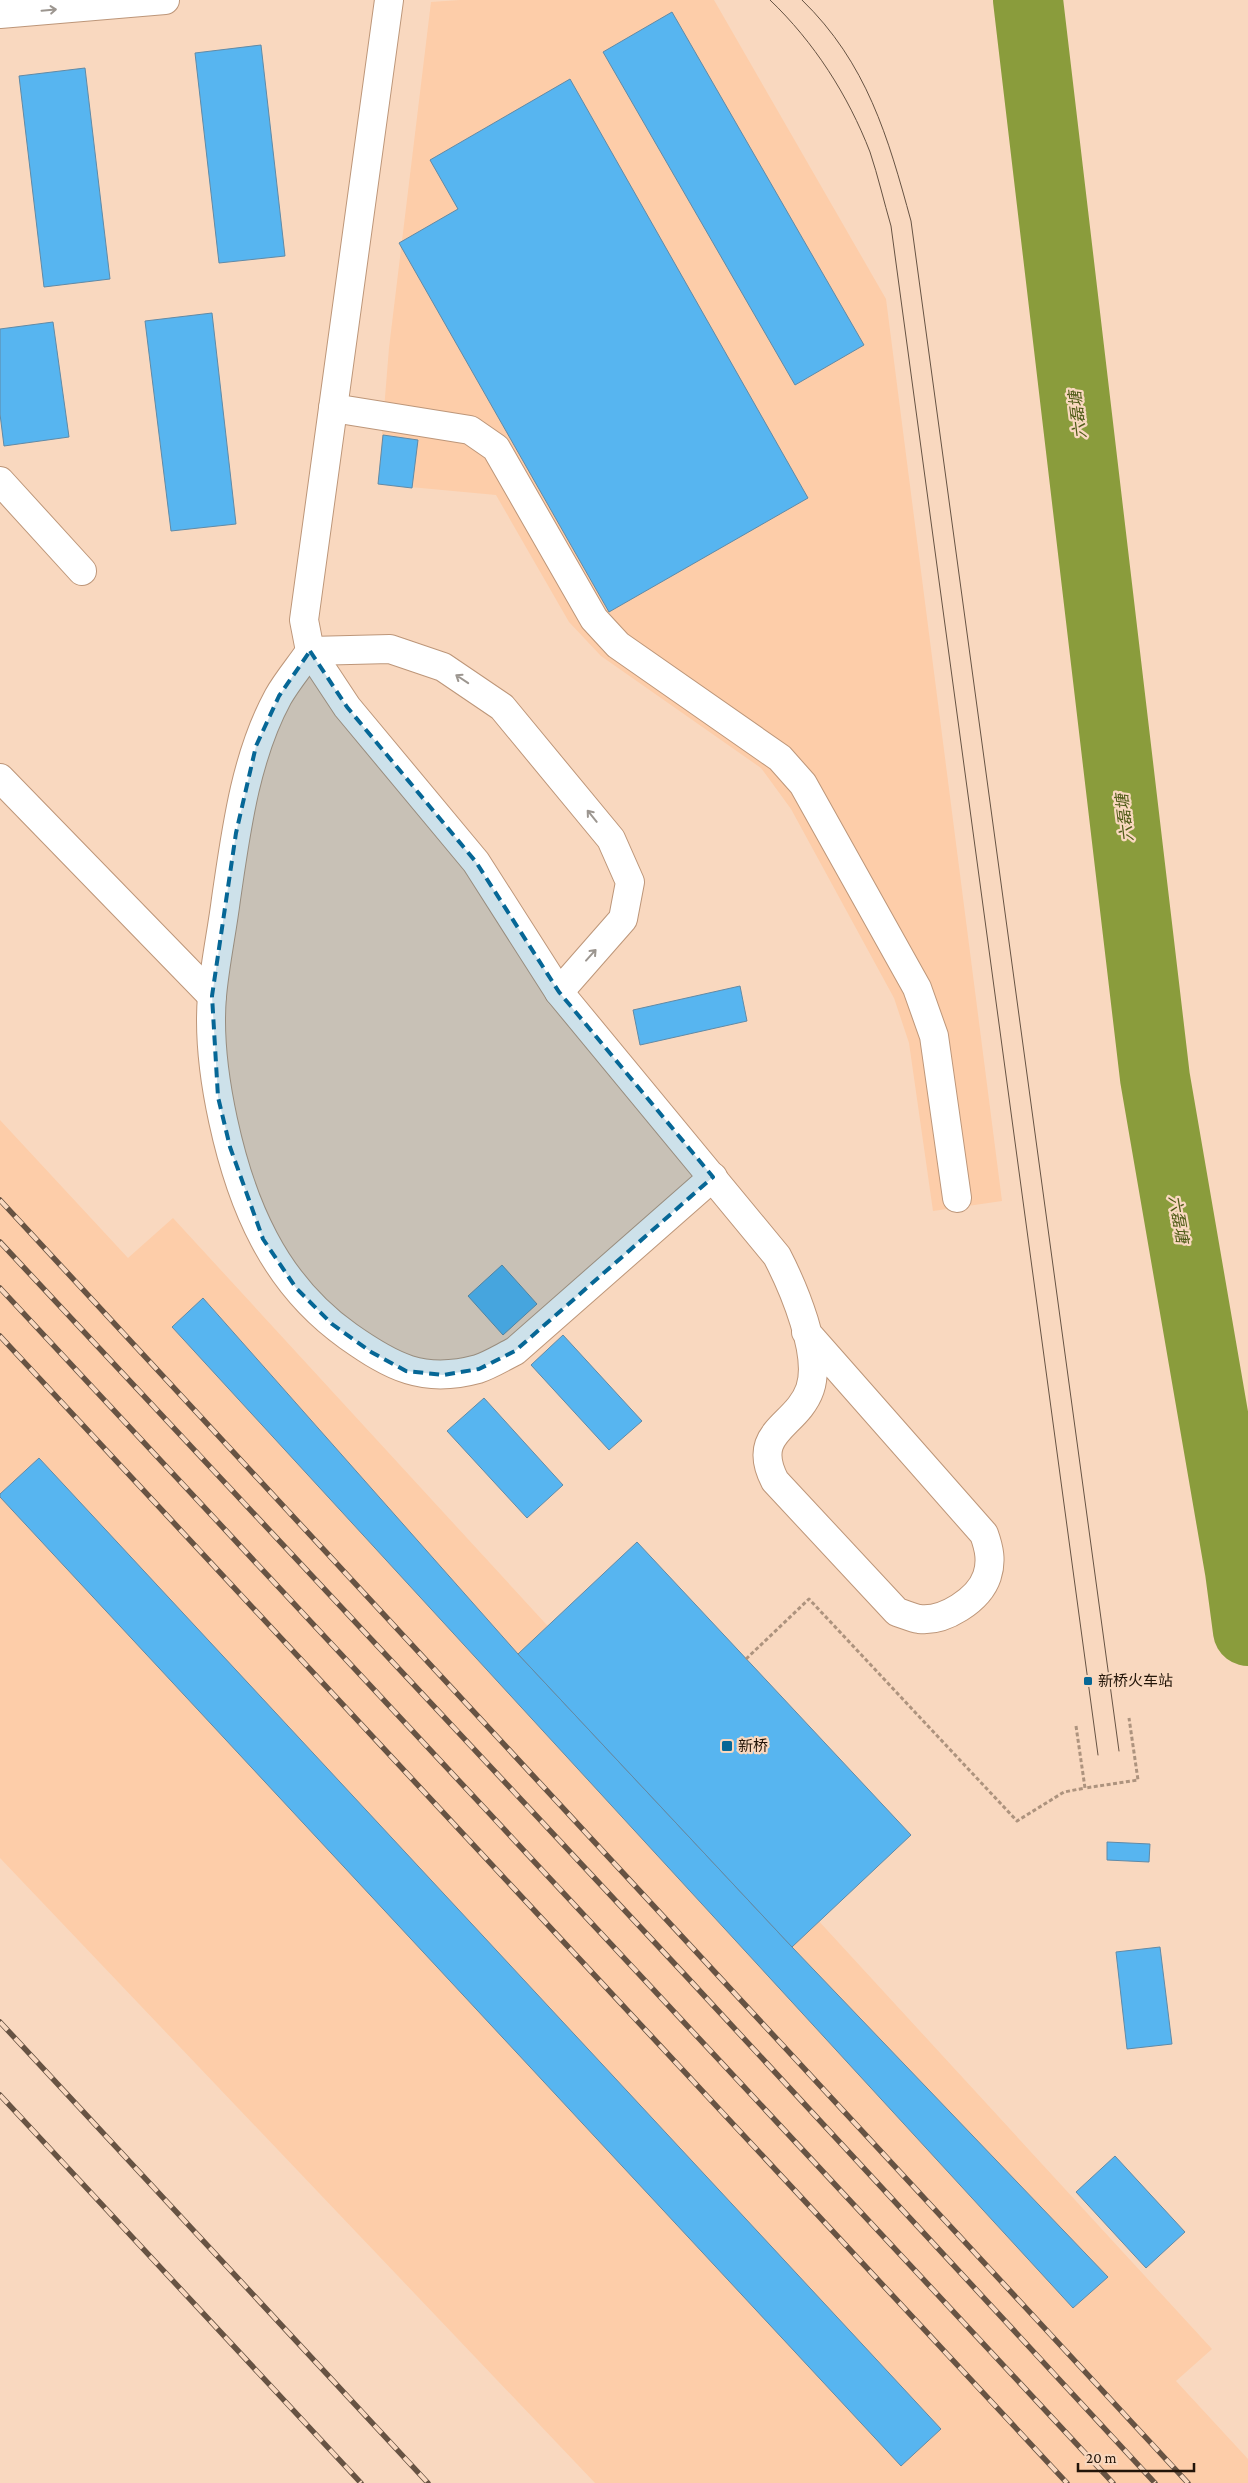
<svg xmlns="http://www.w3.org/2000/svg" width="1248" height="2483" viewBox="0 0 1248 2483" font-family="'Crimson Pro','Noto Sans SC',serif">
<style>
.built{fill:#fdcda9}
.lines{fill:none;stroke-linecap:round;stroke-linejoin:round}
.canal{stroke:#8a9c3c;stroke-width:41}
.river{stroke:#8a9c3c;stroke-width:70}
.building{fill:#57b5f0;stroke:#618aa6}
.minor-casing{stroke:#bd9679;stroke-width:30}
.path{stroke:#ad937e;stroke-width:3;stroke-dasharray:4 2.5;stroke-linecap:butt}
.minor{stroke:#fff;stroke-width:28}
.tram{stroke:#675343;stroke-width:1}
.rail-casing{stroke:#675343;stroke-width:5.5}
.rail{stroke:#f9d8bf;stroke-width:4;stroke-dasharray:11;stroke-linecap:butt}
.oneway{stroke:#9c9690}
.marked{fill:#066796;fill-opacity:0.2;stroke:#066796;stroke-width:4;stroke-dasharray:10 6;stroke-linejoin:round}
.poi-dot{fill:#066796;stroke:#f9d8bf;stroke-width:2}
.labels{text-anchor:middle;stroke-width:4.5;stroke-linejoin:round;paint-order:stroke}
.poi-label{font-size:15px;fill:#231509;stroke:#f9d8bf;text-anchor:start}
.water-label{font-size:16px;font-style:italic;fill:#4f5b17;stroke:#f9d8bf}
</style>
<rect width="100%" height="100%" fill="#f9d8bf"/>
<g class="built">
<polygon points="460,0 714,0 886,299 1002,1201 933,1211 909,1043 894,998 791,809 761,768 601,656 569,622 496,495 378,484 389,348 431,2"/>
<polygon points="0,1120 128,1258 173,1218 1212,2349 1176,2381 1248,2459 1248,2483 595,2483 0,1858"/>
</g>
<g class="lines">
<polyline class="canal" points="1240,1571 1248,1569"/>
<polyline class="river" points="1028,0 1155,1078 1240,1571 1248,1631"/>
</g>
<g class="building">
<polygon points="672,12 864,345 795,385 603,52"/>
<polygon points="261,45 285,256 219,263 195,53"/>
<polygon points="85,68 110,279 44,287 19,76"/>
<polygon points="570,79 808,498 609,612 399,243 458,209 430,160"/>
<polygon points="212,313 236,524 171,531 145,321"/>
<polygon points="53,322 69,437 4,446 0,414 0,329"/>
<polygon points="383,435 418,440 412,488 378,484"/>
<polygon points="740,986 747,1021 640,1045 633,1010"/>
<polygon points="502,1265 537,1304 503,1335 468,1296"/>
<polygon points="203,1298 518,1654 792,1947 1108,2277 1073,2308 172,1327"/>
<polygon points="563,1335 642,1421 609,1450 531,1365"/>
<polygon points="484,1398 563,1485 527,1518 447,1431"/>
<polygon points="39,1458 941,2429 901,2466 0,1497 0,1494"/>
<polygon points="637,1542 911,1835 792,1947 518,1654"/>
<polygon points="1107,1842 1150,1844 1149,1862 1107,1860"/>
<polygon points="1160,1947 1172,2044 1127,2049 1116,1952"/>
<polygon points="1115,2156 1185,2232 1146,2268 1076,2192"/>
</g>
<g class="lines">
<defs>
<g id="minor">
<path d="M 389,0 L 304,620 L 310,651 L 347,707 L 476,862 L 559,992 L 777,1256 C 793,1287 822,1354 810,1389 C 797,1427 749,1431 775,1481 L 897,1612 C 904,1614 912,1618 919,1619 C 944,1622 979,1600 987,1576 C 992,1561 989,1548 984,1534 L 806,1332"/>
<polyline points="0,14 165,0"/>
<polyline points="333,408 470,430 496,448 594,619 618,645 780,758 803,784 917,988 934,1036 957,1198"/>
<polyline points="0,481 82,571"/>
<path d="M 310,651 C 300,666 287,681 278,697 C 245,758 236,831 226,899 C 222,931 215,963 212,996 C 206,1067 230,1175 264,1239 C 284,1277 313,1311 348,1336 C 392,1367 423,1384 478,1369 C 490,1365 503,1357 515,1351 L 713,1177"/>
<polyline points="310,651 390,649 443,667 502,707 611,839 630,882 623,919 559,992"/>
<polyline points="0,778 212,996"/>
</g>
</defs>
<use href="#minor" class="minor-casing"/>
<g class="path">
<polyline points="746,1659 809,1599 1017,1821 1064,1792 1085,1788"/>
<polyline points="1076,1726 1085,1788 1138,1780 1129,1718"/>
</g>
<use href="#minor" class="minor"/>
<g class="tram">
<path d="M 770,0 C 814,42 848,95 870,152 C 878,176 884,202 891,226 L 1098,1755"/>
<path d="M 802,0 C 867,63 888,137 911,221 L 1119,1751"/>
</g>
<defs>
<g id="rail">
<polyline points="0,1200 1188,2483"/>
<polyline points="0,1242 686,1976 1155,2483"/>
<polyline points="0,1288 1113,2483"/>
<polyline points="0,1336 1067,2483"/>
<polyline points="0,2022 428,2483"/>
<polyline points="0,2095 361,2483"/>
</g>
</defs>
<use href="#rail" class="rail-casing"/>
<use href="#rail" class="rail"/>
</g>
<defs><path id="oneway-shaft" d="M-6 0H5M1.5-3L5.5 0L1.5 3" fill="none" stroke-width="1.6" stroke-linecap="round" stroke-linejoin="round" transform="scale(1.25)"/></defs>
<g class="oneway">
<use href="#oneway-shaft" transform="translate(49 10) rotate(-5)"/>
<use href="#oneway-shaft" transform="translate(462 679) rotate(-146)"/>
<use href="#oneway-shaft" transform="translate(592 816) rotate(-129)"/>
<use href="#oneway-shaft" transform="translate(591 955) rotate(-48)"/>
</g>
<path class="marked" d="M 310,651 L 347,707 L 476,862 L 559,992 L 713,1177 L 515,1351 L 479,1369 L 443,1375 L 406,1371 L 371,1352 L 332,1324 L 296,1288 L 263,1239 L 230,1147 L 218,1097 L 212,996 L 236,833 L 256,746 L 279,696 Z"/>
<g class="poi-dot">
<rect x="1083" y="1676" width="10" height="10" rx="2.5"/>
<rect x="721" y="1740" width="12" height="12" rx="2.5"/>
</g>
<g class="labels">
<g class="poi-label">
<text x="1098" y="1686">新桥火车站</text>
<text x="738" y="1751">新桥</text>
</g>
<g class="water-label">
<text transform="translate(1077 415) rotate(-97)" y="6">六磊塘</text>
<text transform="translate(1124 818) rotate(-97)" y="6">六磊塘</text>
<text transform="translate(1179 1219) rotate(80)" y="6">六磊塘</text>
</g>
</g>
<path d="M1078 2463v8h116v-8" fill="none" stroke="#231509" stroke-width="2.5"/>
<text x="1086" y="2463" font-size="15" fill="#231509" stroke="#f9d8bf" stroke-width="4" paint-order="stroke">20 m</text>
</svg>
